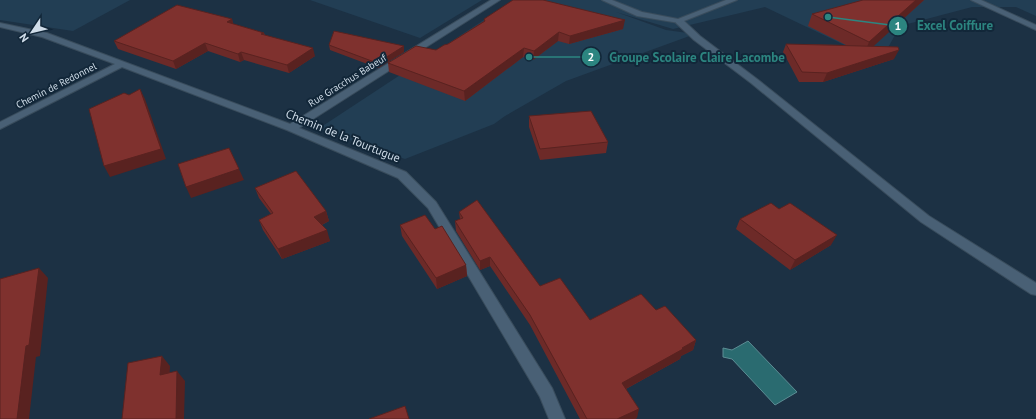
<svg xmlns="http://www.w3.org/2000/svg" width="1036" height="419" viewBox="0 0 1036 419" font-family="'PT Sans',sans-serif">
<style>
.built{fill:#223e54}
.water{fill:#2a6b70;stroke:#5c8d94}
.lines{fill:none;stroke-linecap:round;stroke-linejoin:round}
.pedestrian-casing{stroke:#394c5c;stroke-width:2}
.minor-casing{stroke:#394c5c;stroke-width:2}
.tertiary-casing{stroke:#394c5c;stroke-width:2}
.pedestrian{fill:#496075;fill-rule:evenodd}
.minor{fill:#496075;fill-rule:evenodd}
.tertiary{fill:#496075;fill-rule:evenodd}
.wall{fill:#6d2a28}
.shaded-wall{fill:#592220}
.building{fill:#7f312e;stroke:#592220}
.labels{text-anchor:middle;stroke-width:4;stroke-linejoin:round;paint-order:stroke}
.far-street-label{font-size:10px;fill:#d0dde9;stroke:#122739}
.street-label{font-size:12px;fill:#d0dde9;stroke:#122739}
.leader{fill:none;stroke:#2c8580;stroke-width:1.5}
.callout-dot{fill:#2c8580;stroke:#122739;stroke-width:1.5}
.mark-label{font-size:12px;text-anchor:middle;font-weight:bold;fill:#fff}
.callout-label{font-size:13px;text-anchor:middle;font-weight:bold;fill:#2c8580;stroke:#122739;stroke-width:4;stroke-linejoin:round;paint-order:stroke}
</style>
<rect width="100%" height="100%" fill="#1c3144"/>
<g class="built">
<polygon points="0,0 130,0 73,31 0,20"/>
<polygon points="310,0 482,0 420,38"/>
<polygon points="514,0 1036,0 1036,16 1016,7 972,7 900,26 880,62 765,7 673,29 616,12 666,30 695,34 566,81 505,116 494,124 405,159 318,129"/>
</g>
<polygon class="water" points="748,341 797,392 775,405 732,359 723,357 723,348 732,350"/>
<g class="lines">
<defs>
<polygon id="pedestrian" points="676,19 682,19 700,36 757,79 929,216 1036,283 1036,295 1031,294 921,222 751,83 694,40 676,23"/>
<g id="minor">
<polygon points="491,0 500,0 299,128 406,172 436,202 552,388 565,419 549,419 540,397 428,208 398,178 287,130 122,67 0,129 0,122 115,64 42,37 0,27 0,23 47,33 290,124"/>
<polygon points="602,0 612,0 642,12 678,19 726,0 737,0 679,23 637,16"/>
</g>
<polygon id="tertiary" points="971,0 981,0 1036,25 1036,30"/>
</defs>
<use href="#pedestrian" class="pedestrian-casing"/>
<use href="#minor" class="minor-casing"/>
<use href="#tertiary" class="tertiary-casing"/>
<use href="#pedestrian" class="pedestrian"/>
<use href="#minor" class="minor"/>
<use href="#tertiary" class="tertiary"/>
</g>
<g class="wall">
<polygon points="924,0 873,46 894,59 823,82 799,82 783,52 786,44 846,45 808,26 812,14"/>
<polygon points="232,19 233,24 264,33 265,35 315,56 289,73 244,60 240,62 208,51 176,69 118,49 114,41"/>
<polygon points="484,19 623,29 569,44 558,41 533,60 523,57 465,101 389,72 388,63 436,50 448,44 484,21"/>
<polygon points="329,45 404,52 378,68 330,50"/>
<polygon points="529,116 608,142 606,153 540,160 529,127"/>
<polygon points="255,188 326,211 329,221 322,225 330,241 282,259 263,230 259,220 271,214 259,198"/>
<polygon points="779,209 831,245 790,270 736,229 740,219"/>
<polygon points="459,212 540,286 590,320 656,310 696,340 693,350 681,356 680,359 626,389 637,418 634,419 580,419 530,325 490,266 480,270 456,231 455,221 460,219"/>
<polygon points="400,225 435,229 466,265 467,276 437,289 402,236"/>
</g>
<g class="shaded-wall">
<polygon points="916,0 924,0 864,55 869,42"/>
<polygon points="232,19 234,27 227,22"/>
<polygon points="625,20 623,29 569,44 570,36"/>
<polygon points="559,32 558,41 533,60 534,51"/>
<polygon points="205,43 208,51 176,69 173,61"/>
<polygon points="404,46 404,52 378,68 377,63"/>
<polygon points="313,48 315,56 289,73 287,65"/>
<polygon points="524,48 523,57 465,101 464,91"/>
<polygon points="899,50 894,59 823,82 827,73"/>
<polygon points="241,52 244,60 240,62 238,54"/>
<polygon points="140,89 145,99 166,159 110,177 104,166"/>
<polygon points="239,169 244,180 191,198 186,187"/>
<polygon points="326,211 329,221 317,227 314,217"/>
<polygon points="327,230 330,241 282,259 278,249"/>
<polygon points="837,235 831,245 790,270 795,260"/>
<polygon points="490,257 490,266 480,270 480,261"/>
<polygon points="466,265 467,276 437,289 436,278"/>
<polygon points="39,268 48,278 40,356 36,357 29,419 17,419 26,346"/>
<polygon points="696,340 693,350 681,356 680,359 620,392 622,383"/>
<polygon points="162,356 170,366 169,386 160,375"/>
<polygon points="177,371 185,381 184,419 176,419"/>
<polygon points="639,409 637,418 634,419 617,419"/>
</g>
<g class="building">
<polygon points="513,0 543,0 625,20 570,36 559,32 534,51 524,48 464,91 388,63 416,46 436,50 444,45 448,44 485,21 484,19"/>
<polygon points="863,0 916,0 869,42 812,14"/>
<polygon points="177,5 232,19 227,22 264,33 261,34 313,48 287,65 241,52 238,54 205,43 173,61 114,41"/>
<polygon points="334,31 404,46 377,63 329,45"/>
<polygon points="786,44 898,47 899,50 827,73 802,72"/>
<polygon points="140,89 161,149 104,166 89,109 124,93 129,95"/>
<polygon points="591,111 608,142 540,149 529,116"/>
<polygon points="229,148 239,169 186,187 178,164"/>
<polygon points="296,171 326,211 314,217 327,230 278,249 259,220 273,213 255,188"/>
<polygon points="477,200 540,286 560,278 590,320 641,294 656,310 665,306 696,340 682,348 683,349 622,383 639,409 617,419 587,419 530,315 490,257 480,261 455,221 463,218 459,212"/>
<polygon points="771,203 779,209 790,203 837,235 795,260 740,219"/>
<polygon points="425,215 435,229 442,226 466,265 436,278 400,225"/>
<polygon points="39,268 29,345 26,346 17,419 0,419 0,279"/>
<polygon points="162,356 160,375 177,371 176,419 122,419 128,363"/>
<polygon points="405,406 409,419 369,419"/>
</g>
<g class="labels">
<g class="far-street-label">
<text transform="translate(347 80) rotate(-32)" y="4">Rue Gracchus Babeuf</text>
<text transform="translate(56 85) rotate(-27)" y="4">Chemin de Redonnel</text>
</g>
<g class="street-label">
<text transform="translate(343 136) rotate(22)" y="4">Chemin de la Tourtugue</text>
</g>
</g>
<path class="leader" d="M828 17L898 26M529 57L591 57"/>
<g class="callout-dot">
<circle cx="828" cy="17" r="4"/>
<circle cx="529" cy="57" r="4"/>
<circle cx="898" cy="26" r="10"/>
<circle cx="591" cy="57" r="10"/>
</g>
<g class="mark-label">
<text x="898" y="30">1</text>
<text x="591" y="61">2</text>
</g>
<g class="callout-label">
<text x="955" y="30">Excel Coiffure</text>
<text x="697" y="62">Groupe Scolaire Claire Lacombe</text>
</g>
<g transform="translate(32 32) rotate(235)" stroke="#122739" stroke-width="3" paint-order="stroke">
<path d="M0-3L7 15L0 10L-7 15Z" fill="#d0dde9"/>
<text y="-6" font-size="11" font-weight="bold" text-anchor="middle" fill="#d0dde9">N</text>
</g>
</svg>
